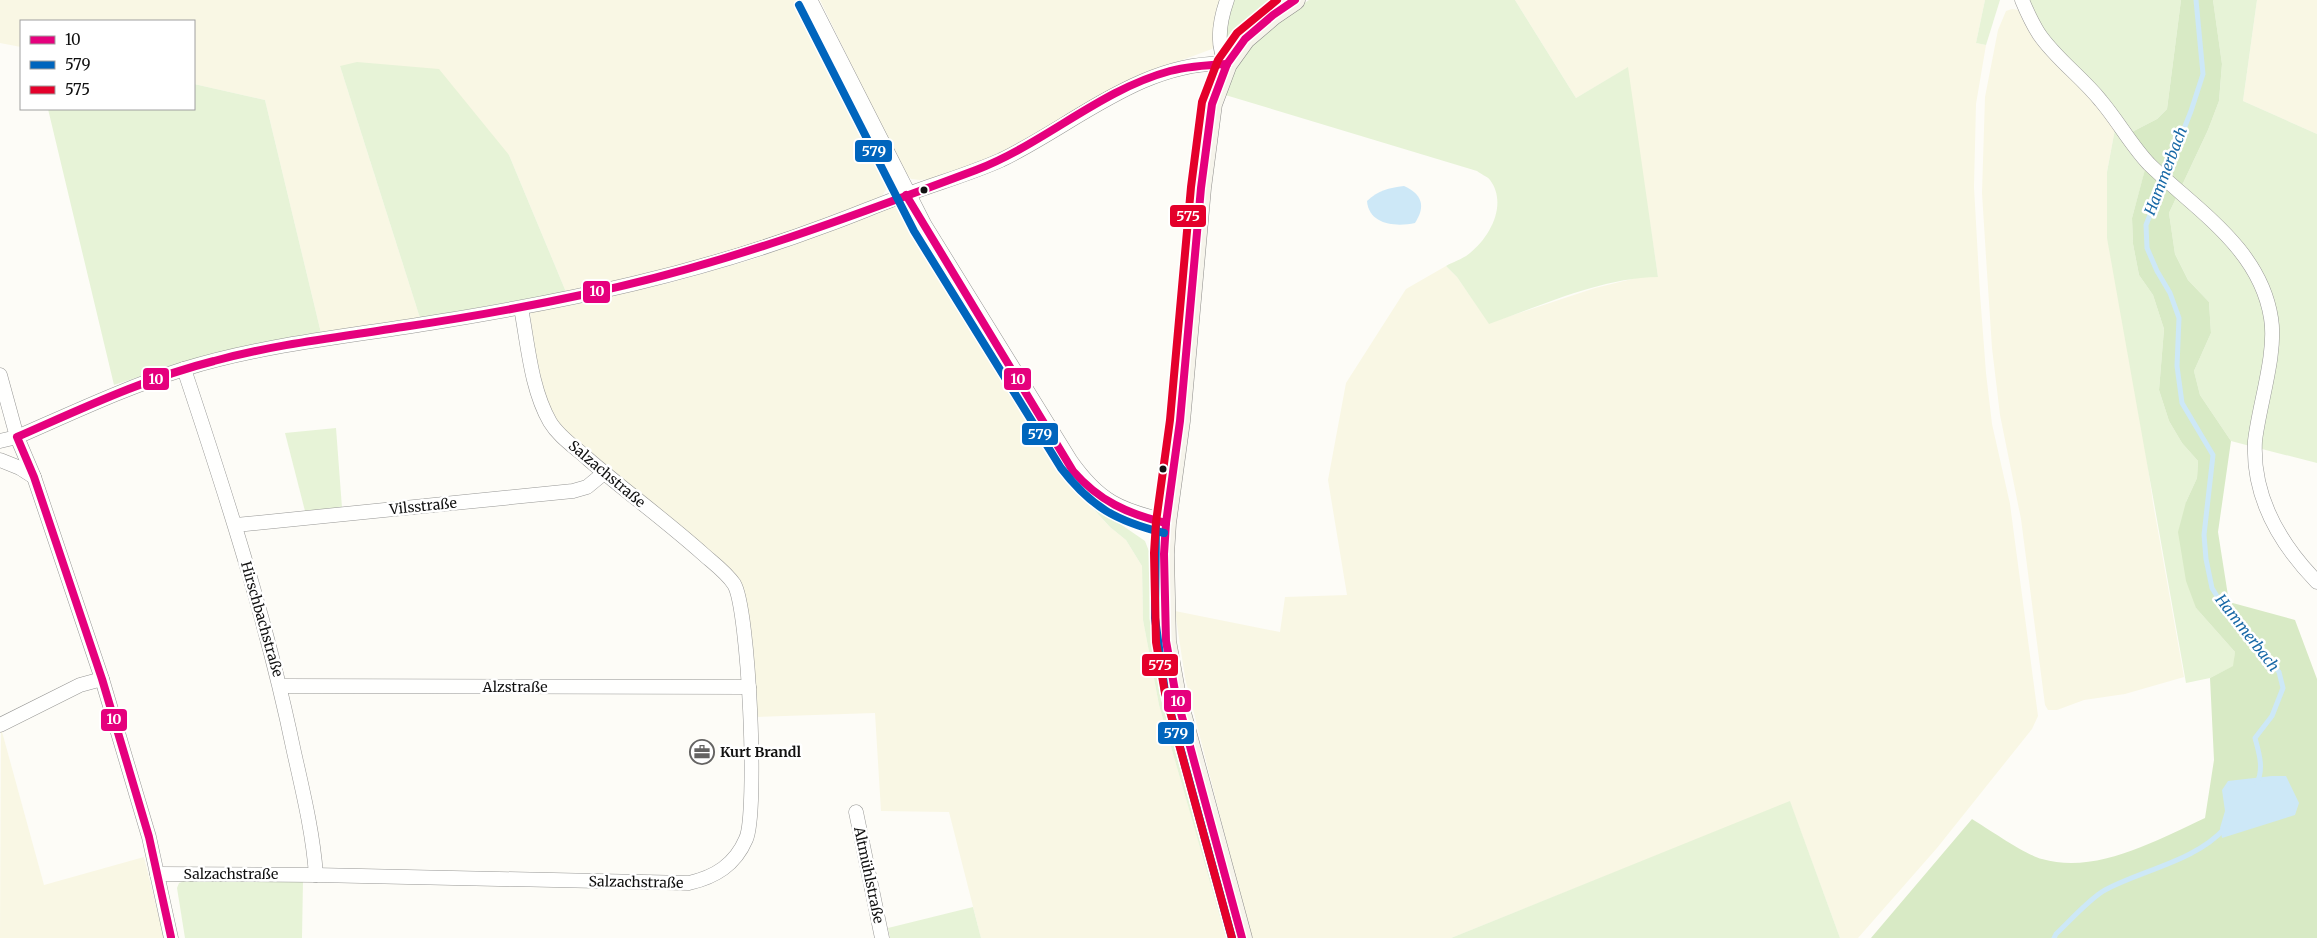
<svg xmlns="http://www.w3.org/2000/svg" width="2317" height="938" viewBox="0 0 2317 938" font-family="Merriweather,serif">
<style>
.farmland{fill:#f9f7e4}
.green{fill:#e7f3d7}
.forest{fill:#d8eac5}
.water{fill:#cde8f7}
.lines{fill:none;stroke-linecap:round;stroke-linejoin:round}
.stream{stroke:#cde8f7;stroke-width:5}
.minor-casing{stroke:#979795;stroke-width:15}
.tertiary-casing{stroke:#979795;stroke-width:19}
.secondary-casing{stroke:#8e8d8b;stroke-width:21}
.minor{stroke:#fffffe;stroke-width:14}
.tertiary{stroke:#fffffe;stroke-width:18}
.secondary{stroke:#f6f4eb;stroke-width:20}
.bus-1-casing{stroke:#fff;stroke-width:11}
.bus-2-casing{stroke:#fff;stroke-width:11}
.bus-3-casing{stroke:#fff;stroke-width:11}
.bus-1{stroke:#e5007d;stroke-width:8}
.bus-2{stroke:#0065bd;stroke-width:8}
.bus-3{stroke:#e4002b;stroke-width:8}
.bus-dot{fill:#111;stroke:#fff;stroke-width:2}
.labels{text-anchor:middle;stroke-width:5;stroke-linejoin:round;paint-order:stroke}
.street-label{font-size:14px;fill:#111;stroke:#fff}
.poi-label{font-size:14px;font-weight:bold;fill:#111;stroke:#fff;text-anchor:start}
.water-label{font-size:15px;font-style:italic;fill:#1768a6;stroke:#fff}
.line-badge{stroke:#fff;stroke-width:2}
.badge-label{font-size:14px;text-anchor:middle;font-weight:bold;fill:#fff}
</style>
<rect width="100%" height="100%" fill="#fdfcf7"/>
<g class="farmland">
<polygon points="0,0 798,0 885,172 889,180 887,188 882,196 865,204 737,250 626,280 566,292 509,155 340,66 420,318 321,333 265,100 194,84 194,21 21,21 21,47 0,43"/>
<polygon points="820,0 1223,0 1215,43 1212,49 1150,72 1011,148 959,171 931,179 920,180 911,179 901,167"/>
<polygon points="1515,0 1985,0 1976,43 1986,45 1976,104 1974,187 1980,294 1986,373 1992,424 2010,504 2038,716 2032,729 1937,848 1858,938 1840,938 1790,802 1451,938 1251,938 1185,678 1175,611 1280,632 1285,597 1347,595 1328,480 1346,383 1406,289 1446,266 1457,277 1489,323 1595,288 1640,277 1658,277 1627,68 1576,98"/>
<polygon points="2257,0 2317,0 2317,134 2243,101"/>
<polygon points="2012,9 2019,10 2115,129 2107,172 2153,503 2184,677 2125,694 2084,700 2057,710 2048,710 2045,705 2021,519 2000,415 1992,348 1986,257 1982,193 1985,97 1998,30 2006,11"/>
<polygon points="894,207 902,210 1026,412 1084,500 1110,527 1126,540 1142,566 1143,620 1159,705 1226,938 981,938 949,812 881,811 875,713 756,717 747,612 745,596 740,585 572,439 557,423 547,404 534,348 530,312 669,283 754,259"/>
<polygon points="1,728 44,885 144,857 164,938 0,938"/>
</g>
<g class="green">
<polygon points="1230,0 1282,0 1237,38 1229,39 1226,35"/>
<path d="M 1309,0 L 1515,0 L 1576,98 L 1628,67 L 1658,277 C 1600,278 1543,305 1489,324 L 1457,277 L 1446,266 C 1453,262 1463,259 1470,253 C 1490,237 1508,204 1490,180 C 1487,176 1480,174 1477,171 L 1222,94 C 1227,84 1230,74 1235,65 C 1251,36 1283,18 1309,0 Z"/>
<polygon points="1985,0 2000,0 1986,45 1976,43"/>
<polygon points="2028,0 2181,0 2167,109 2157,119 2130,133 2037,23"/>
<path d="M 2213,0 L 2257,0 L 2243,101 L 2317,134 L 2317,463 L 2258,448 C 2264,386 2293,325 2256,267 L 2250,273 C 2286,336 2252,382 2250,446 L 2231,441 L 2200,395 L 2194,371 L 2211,333 L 2209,302 L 2188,280 L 2175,254 L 2169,213 L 2208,130 L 2219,101 L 2222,64 Z"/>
<polygon points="357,62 439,69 509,155 566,292 420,318 340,66"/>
<polygon points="194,84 265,100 321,333 258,344 181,363 114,385 48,109 194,109"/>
<polygon points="2115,129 2135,159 2145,170 2132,218 2133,244 2139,275 2153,295 2164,329 2159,390 2169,421 2182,443 2198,461 2197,478 2186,502 2196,608 2235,652 2234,666 2210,678 2186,683 2107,238 2107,172"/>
<polygon points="336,428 342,508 305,511 285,433"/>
<polygon points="1072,481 1097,508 1145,541 1150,554 1153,630 1160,675 1168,712 1233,938 1226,938 1159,705 1143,620 1142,566 1126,540 1110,527 1085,500"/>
<polygon points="1790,801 1840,938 1451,938"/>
<polygon points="187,880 303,880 302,938 185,938 177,888 179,883"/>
<polygon points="973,907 981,938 890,938 888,928"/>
</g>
<path class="forest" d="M 2181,0 L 2213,0 L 2222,64 L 2219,101 L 2208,130 L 2169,213 L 2175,254 L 2188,280 L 2209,302 L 2211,333 L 2194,371 L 2200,395 L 2231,441 L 2218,532 L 2229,602 L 2295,620 L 2317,679 L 2317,938 L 1871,938 L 1972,819 C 1990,830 2024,854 2042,859 C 2096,875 2157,840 2205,818 L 2214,760 L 2210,678 L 2233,666 L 2235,652 L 2196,608 L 2186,581 L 2178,532 L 2186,502 L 2197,478 L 2198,461 L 2182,443 L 2169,421 L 2159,390 L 2164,329 L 2153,295 L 2139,275 L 2133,244 L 2132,218 L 2148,158 L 2130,133 L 2157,119 L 2167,109 Z"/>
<g class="water">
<path d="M 1404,186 C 1422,194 1426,206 1415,223 C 1396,227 1369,225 1367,201 C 1379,190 1388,188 1404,186 Z"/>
<polygon points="2272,776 2286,776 2299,803 2295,815 2222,838 2220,828 2225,811 2222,790 2228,781"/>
</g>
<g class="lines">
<g class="stream">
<path d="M 2196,0 L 2203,74 L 2191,111 L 2146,225 L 2147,248 L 2157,271 L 2170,293 L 2179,318 L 2177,366 L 2182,403 L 2213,455 L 2204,535 L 2206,559 L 2212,588 L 2226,611 L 2248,633 L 2279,672 L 2283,688 L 2272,716 L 2255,738 C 2259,753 2264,768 2257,783"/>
<path d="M 2054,938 L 2056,934 C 2070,921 2089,899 2105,890 C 2142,870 2196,861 2225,828"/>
</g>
<defs>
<g id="minor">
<path d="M 1227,0 C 1220,20 1215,45 1227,64"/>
<path d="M 2022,0 C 2027,12 2032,23 2039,34 C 2056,59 2082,77 2101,101 C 2118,121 2131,145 2149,164 C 2196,210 2260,248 2271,318 C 2277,353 2259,405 2255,441 C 2252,497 2279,543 2317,582"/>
<path d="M 184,369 C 226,495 267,621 294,752 C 303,792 313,833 316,875"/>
<polyline points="0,375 17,437 34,477 102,679 149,837 171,938"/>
<path d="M 0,441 L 17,437 C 72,413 127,387 184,369 C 265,344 352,336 436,322 C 572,300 697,274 827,225 C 855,215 882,203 911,193 C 941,182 972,173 1001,160 C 1072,126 1145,59 1227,64"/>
<polyline points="0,460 20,468 34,477"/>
<polyline points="236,525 573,491 587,487 604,473"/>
<polyline points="280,686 749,687"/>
<polyline points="0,725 80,685 102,679"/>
<polyline points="856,812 882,938"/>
<path d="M 157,874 L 316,875 L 689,883 C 715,877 735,865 746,839 C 758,813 749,608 734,584 C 726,572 712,562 702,553 C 665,520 625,491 588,459 C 575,447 559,437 550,422 C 531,389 528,345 521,308"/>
</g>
<path id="tertiary" d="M 808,0 L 923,226 L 1069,462 C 1098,503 1119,512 1166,523"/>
<polyline id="secondary" points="1242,938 1175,691 1166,641 1164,554 1166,523 1180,421 1201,188 1212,104 1227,64 1245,39 1273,15 1295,0"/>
</defs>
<use href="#minor" class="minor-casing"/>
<use href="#tertiary" class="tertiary-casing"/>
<use href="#secondary" class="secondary-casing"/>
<use href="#minor" class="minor"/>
<use href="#tertiary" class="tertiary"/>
<use href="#secondary" class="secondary"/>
<defs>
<g id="bus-1">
<path d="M 906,195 L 1073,471 C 1099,501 1128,514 1166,523"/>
<path d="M 171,937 L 149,837 L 102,679 L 34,477 L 17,437 C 81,409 146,378 214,361 C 276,344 340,337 403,327 C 464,318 526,307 586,294 C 720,266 848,218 976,170 C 1044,144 1100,90 1170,71 C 1189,66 1207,65 1227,64"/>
<polyline points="1242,938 1175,691 1166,641 1164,554 1166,523 1180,421 1201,188 1212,104 1227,64 1245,39 1273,15 1295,0"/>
</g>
<g id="bus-2">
<path d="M 799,5 L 914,231 L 1061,468 C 1091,507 1116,521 1164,533"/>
<polyline points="1156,523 1155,618 1165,692 1232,938"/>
</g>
<polyline id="bus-3" points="1232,938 1165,693 1156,642 1154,553 1156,522 1170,420 1191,187 1202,102 1218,60 1237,33 1277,0"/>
</defs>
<use href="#bus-1" class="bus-1-casing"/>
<use href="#bus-2" class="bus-2-casing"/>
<use href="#bus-3" class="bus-3-casing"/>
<use href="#bus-1" class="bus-1"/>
<use href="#bus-2" class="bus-2"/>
<use href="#bus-3" class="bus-3"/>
</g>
<defs>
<symbol id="office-ring" viewBox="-11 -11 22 22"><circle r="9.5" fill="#fff" stroke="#646362" stroke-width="1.5"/><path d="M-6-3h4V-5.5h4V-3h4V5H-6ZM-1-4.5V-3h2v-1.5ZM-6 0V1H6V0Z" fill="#646362"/></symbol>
</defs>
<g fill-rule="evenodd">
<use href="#office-ring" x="688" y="738" width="28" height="28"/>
</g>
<g class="bus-dot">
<circle cx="924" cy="190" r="4.5"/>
<circle cx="1163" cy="469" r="4.5"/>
</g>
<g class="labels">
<g class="street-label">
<text transform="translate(607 474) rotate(40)" y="5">Salzachstraße</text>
<text transform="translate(423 506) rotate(-6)" y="5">Vilsstraße</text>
<text transform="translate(262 619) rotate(74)" y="5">Hirschbachstraße</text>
<text x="515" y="692">Alzstraße</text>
<text x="231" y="879">Salzachstraße</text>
<text transform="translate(869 875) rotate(78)" y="5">Altmühlstraße</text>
<text transform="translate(636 882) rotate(1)" y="5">Salzachstraße</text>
</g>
<g class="poi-label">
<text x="720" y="757">Kurt Brandl</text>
</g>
<g class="water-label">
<text transform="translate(2166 171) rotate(-69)" y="5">Hammerbach</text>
<text transform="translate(2247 633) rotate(52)" y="5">Hammerbach</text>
</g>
</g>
<g class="line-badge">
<rect x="854" y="139" width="39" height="24" rx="5" fill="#0065bd"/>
<rect x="1169" y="204" width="38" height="24" rx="5" fill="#e4002b"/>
<rect x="582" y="280" width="29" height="24" rx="5" fill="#e5007d"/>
<rect x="142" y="367" width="28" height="24" rx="5" fill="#e5007d"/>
<rect x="1003" y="367" width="29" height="24" rx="5" fill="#e5007d"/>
<rect x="1021" y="422" width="38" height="24" rx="5" fill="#0065bd"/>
<rect x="1141" y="653" width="38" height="24" rx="5" fill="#e4002b"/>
<rect x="1163" y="689" width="29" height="24" rx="5" fill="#e5007d"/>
<rect x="100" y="708" width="28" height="24" rx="5" fill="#e5007d"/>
<rect x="1157" y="721" width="38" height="24" rx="5" fill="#0065bd"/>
</g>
<g class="badge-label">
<text x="874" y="156">579</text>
<text x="1188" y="221">575</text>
<text x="597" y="296">10</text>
<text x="156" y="384">10</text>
<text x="1018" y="384">10</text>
<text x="1040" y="439">579</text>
<text x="1160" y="670">575</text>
<text x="1178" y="706">10</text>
<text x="114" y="724">10</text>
<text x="1176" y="738">579</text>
</g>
<rect x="20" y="20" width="175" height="90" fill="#ffffff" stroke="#a0a0a0"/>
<rect x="30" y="36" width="25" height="8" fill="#e5007d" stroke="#a0a0a0"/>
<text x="65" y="45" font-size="15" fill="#111111">10</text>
<rect x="30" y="61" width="25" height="8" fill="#0065bd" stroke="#a0a0a0"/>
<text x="65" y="70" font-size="15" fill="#111111">579</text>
<rect x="30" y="86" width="25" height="8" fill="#e4002b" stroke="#a0a0a0"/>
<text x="65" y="95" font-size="15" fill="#111111">575</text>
</svg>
